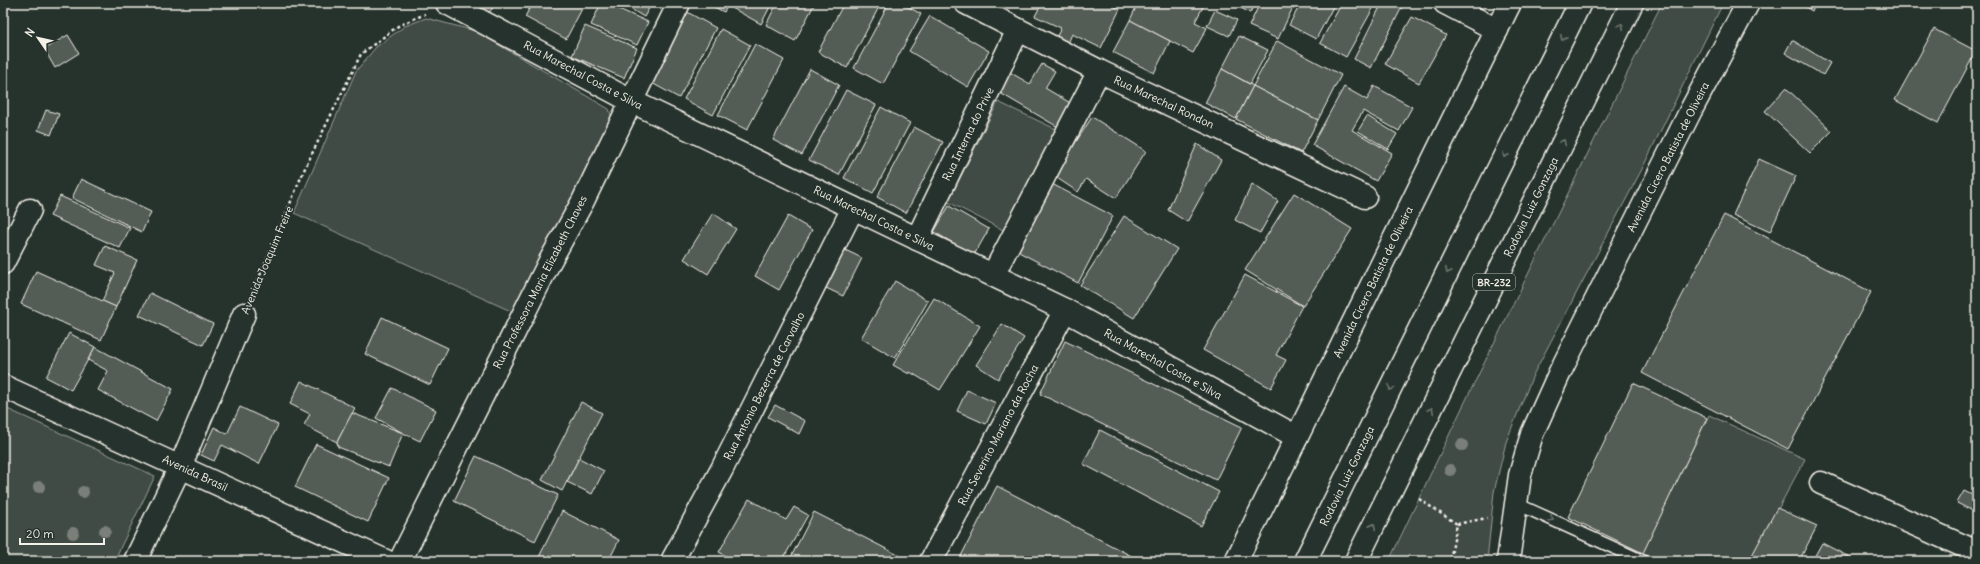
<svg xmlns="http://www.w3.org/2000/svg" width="1980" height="564" viewBox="0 0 1980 564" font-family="Delius,sans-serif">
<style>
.green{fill:#414b45;stroke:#9a9e96}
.building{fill:#525c55;stroke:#f4f1e8}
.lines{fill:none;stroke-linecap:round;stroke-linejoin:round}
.lane-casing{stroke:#f4f1e8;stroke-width:14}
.street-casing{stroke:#f4f1e8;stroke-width:25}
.secondary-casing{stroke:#f4f1e8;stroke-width:25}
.highway-casing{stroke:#f4f1e8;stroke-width:25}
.path{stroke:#f4f1e8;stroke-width:2.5;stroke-dasharray:3 3;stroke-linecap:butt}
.lane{stroke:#26332d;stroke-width:11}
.street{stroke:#26332d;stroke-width:22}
.secondary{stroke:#26332d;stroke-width:22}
.highway{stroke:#26332d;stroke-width:22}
.tree{fill:#7a8079}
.oneway{stroke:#6e766e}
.labels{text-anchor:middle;stroke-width:3;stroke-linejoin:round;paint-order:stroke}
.shield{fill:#26332d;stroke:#b6b8b0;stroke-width:1}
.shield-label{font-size:10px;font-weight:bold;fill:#f4f1e8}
.street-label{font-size:11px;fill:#f4f1e8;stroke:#26332d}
</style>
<rect width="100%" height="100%" fill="#26332d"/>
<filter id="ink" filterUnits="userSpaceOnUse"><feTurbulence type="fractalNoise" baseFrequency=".025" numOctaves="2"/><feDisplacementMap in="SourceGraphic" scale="8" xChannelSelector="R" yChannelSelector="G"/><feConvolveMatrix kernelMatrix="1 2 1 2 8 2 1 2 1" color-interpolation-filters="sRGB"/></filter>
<g filter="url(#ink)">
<g class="green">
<polygon points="1662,3 1723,3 1641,171 1533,375 1506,442 1494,492 1487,561 1389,561 1462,408"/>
<polygon points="426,18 475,31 609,109 613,121 513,312 294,213 356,71 376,47 405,26"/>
<polygon points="998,102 1058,130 1007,232 948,202"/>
<polygon points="3,407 155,476 114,561 3,561"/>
<polygon points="1709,415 1805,459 1750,561 1652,561 1641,556"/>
</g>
<g class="building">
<polygon points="469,3 497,3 486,16"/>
<polygon points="532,3 585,3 566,39 525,17"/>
<polygon points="601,3 605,3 648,22 637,45 591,25"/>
<polygon points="621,3 652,3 644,17"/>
<polygon points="706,3 729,3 724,12"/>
<polygon points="734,3 772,3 761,24 732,8"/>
<polygon points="777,3 815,3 795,41 766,25"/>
<polygon points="844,3 881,3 847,68 818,52"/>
<polygon points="889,3 901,3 921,14 883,84 854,68"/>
<polygon points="1042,3 1107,3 1120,9 1101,48 1072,34 1066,48 1054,42 1061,28 1035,16"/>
<polygon points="1138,3 1205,3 1195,22 1207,28 1193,53 1130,20"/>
<polygon points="1232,3 1255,3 1250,13"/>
<polygon points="1260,3 1295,3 1278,39 1249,26"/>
<polygon points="1301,3 1335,3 1316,39 1289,25"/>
<polygon points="1342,3 1376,3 1346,57 1320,43"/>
<polygon points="1382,3 1404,3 1371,68 1354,59"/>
<polygon points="1799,3 1817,3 1812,11"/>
<polygon points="1215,10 1237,20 1229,36 1207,26"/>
<polygon points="687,12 716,28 679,98 650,82"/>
<polygon points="930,16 989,51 968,87 909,51"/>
<polygon points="1412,17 1446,35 1419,83 1385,64"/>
<polygon points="1130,20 1170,41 1154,73 1113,52"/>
<polygon points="585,26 637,48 624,78 572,56"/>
<polygon points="721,29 750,45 713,115 684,99"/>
<polygon points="1934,29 1976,51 1938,123 1895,100"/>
<polygon points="68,35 79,53 55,68 44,49"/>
<polygon points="1239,36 1268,50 1250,84 1222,69"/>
<polygon points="1792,40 1830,63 1823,75 1785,53"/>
<polygon points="1277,41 1341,75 1318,120 1253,86"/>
<polygon points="755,44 784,60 747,130 718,115"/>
<polygon points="1042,64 1055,71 1045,88 1072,104 1058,127 995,90 1006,70 1030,84"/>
<polygon points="810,69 839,85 802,155 773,140"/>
<polygon points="1222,69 1253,86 1236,119 1205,103"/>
<polygon points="1253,86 1318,120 1301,153 1236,119"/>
<polygon points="1374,86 1412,107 1399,131 1363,111 1352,130 1392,153 1376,181 1312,145 1344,87 1367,100"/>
<polygon points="1786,88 1832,131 1810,153 1765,111"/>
<polygon points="846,90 876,105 839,175 809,160"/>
<polygon points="881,107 910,123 873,193 844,178"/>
<polygon points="46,110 59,114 51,135 38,130"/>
<polygon points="1367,116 1397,134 1388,149 1358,131"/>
<polygon points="1092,117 1146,151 1116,198 1086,179 1078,192 1054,176"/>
<polygon points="914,127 943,142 906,213 877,197"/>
<polygon points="1197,144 1221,160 1187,222 1168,210"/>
<polygon points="1759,159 1796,176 1770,232 1733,215"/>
<polygon points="81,179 151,212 142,232 72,198"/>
<polygon points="1050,183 1113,216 1078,283 1015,250"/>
<polygon points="1252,184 1278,201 1260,233 1235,220"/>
<polygon points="1294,193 1352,229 1303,306 1245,270"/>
<polygon points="60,196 130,228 120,248 50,216"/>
<polygon points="949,206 989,229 974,255 934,232"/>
<polygon points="713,213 736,229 708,274 684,259"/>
<polygon points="1724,215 1871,292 1788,449 1642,373"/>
<polygon points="788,216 812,230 779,290 755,276"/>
<polygon points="1124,216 1177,249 1134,318 1080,285"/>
<polygon points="105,246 137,260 116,307 102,301 115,273 96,265"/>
<polygon points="843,249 862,258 843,296 824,287"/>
<polygon points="36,271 116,307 101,340 21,304"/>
<polygon points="1245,275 1302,306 1276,355 1286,360 1271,388 1203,350"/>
<polygon points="895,281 928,301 895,358 861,338"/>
<polygon points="150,293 213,324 203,345 139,315"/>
<polygon points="934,298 980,326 940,390 910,372 909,374 893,365"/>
<polygon points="382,317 448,348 430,385 365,354"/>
<polygon points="1002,324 1024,338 998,379 976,365"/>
<polygon points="69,333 95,347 71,390 46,377"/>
<polygon points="1065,341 1242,427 1216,480 1040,394"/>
<polygon points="95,347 173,389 156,421 98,390 108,371 88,360"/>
<polygon points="301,381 355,408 337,442 304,425 310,414 290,404"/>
<polygon points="1633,383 1707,418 1643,553 1568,517"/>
<polygon points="392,388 436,410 420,441 403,433 376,418"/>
<polygon points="967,390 996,403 986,424 957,411"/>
<polygon points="581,402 602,413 562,491 542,480"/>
<polygon points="775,405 805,421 799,434 768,417"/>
<polygon points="240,407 278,425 259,464 222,445 214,461 201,455 214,427 227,434"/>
<polygon points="352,413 403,433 389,467 338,447 337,442"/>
<polygon points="1100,430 1219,492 1201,526 1083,464"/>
<polygon points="316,444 389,478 368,522 295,487"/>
<polygon points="476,456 558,495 535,541 454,501"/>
<polygon points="579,458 604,471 592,494 567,482"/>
<polygon points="997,486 1141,561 960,561 959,560"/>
<polygon points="1964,491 1976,497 1977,495 1977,513 1957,503"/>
<polygon points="749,499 786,520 794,507 808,515 782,561 735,561 719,552"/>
<polygon points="1777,508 1817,526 1799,561 1749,561"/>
<polygon points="562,511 619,540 610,558 616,561 537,561"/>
<polygon points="814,512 910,561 789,561"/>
<polygon points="1822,543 1857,561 1812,561"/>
</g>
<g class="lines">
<defs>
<polyline id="lane" points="1515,503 1643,561"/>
<g id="street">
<polyline points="447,3 631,101 1065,310 1297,437"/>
<polyline points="966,3 1099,71 1365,197"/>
<polyline points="1445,3 1497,30"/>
<polyline points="917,239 1018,30"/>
<polyline points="3,263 30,210"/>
<polyline points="993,275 1099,71"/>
<polyline points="3,386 386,561"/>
<polyline points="1821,483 1977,552"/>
<polyline points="135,561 180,467 244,314"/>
<polyline points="400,561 550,261 583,201 679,3"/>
<polyline points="672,561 722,469 853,208"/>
<polyline points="931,561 1065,310"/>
</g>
<g id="secondary">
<polyline points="1236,561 1510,3"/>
<polyline points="1508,561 1520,475 1532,434 1560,372 1691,110 1748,3"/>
</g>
<g id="highway">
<polyline points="1305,561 1580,3"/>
<polyline points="1356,561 1632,3"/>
</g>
</defs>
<use href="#lane" class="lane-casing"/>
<use href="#street" class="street-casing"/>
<use href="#secondary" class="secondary-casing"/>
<use href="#highway" class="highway-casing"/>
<g class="path">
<polyline points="253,292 305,168 361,54 398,26 425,14"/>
<polyline points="1419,499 1457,524 1450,561"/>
<polyline points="1457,524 1487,518"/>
</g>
<use href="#lane" class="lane"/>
<use href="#street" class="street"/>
<use href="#secondary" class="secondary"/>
<use href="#highway" class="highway"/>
</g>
<g class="tree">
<circle cx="1462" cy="445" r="6"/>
<circle cx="1450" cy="470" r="6"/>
<circle cx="39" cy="487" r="6"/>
<circle cx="83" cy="492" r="6"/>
<circle cx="105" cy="531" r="6"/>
<circle cx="73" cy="533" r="6"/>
</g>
<defs><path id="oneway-chevron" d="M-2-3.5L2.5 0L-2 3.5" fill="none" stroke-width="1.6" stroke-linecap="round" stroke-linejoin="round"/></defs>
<g class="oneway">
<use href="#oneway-chevron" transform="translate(1621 26) rotate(-64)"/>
<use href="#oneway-chevron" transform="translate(1563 38) rotate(116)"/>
<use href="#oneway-chevron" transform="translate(1563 142) rotate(-64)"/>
<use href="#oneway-chevron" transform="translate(1505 155) rotate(116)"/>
<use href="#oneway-chevron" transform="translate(1448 271) rotate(116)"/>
<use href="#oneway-chevron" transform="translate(1391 388) rotate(116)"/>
<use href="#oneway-chevron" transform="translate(1431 410) rotate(-64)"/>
<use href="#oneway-chevron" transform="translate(1551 519) rotate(25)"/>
<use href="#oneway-chevron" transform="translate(1373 526) rotate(-64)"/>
</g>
</g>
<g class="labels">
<rect class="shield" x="1473" y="274" width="42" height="16" rx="3"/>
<g class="shield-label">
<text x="1494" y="286">BR-232</text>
</g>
<g class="street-label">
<text transform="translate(583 75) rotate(28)" y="4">Rua Marechal Costa e Silva</text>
<text transform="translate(1164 102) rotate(25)" y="4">Rua Marechal Rondon</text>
<text transform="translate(968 134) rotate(-64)" y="4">Rua Interna do Prive</text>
<text transform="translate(1668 157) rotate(-63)" y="4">Avenida Cicero Batista de Oliveira</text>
<text transform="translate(1531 207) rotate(-64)" y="4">Rodovia Luiz Gonzaga</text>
<text transform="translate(874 218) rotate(26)" y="4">Rua Marechal Costa e Silva</text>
<text transform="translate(267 260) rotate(-67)" y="4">Avenida Joaquim Freire</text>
<text transform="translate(540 282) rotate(-63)" y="4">Rua Professora Maria Elizabeth Chaves</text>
<text transform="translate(1373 282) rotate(-64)" y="4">Avenida Cicero Batista de Oliveira</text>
<text transform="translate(1163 364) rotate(29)" y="4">Rua Marechal Costa e Silva</text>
<text transform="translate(764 386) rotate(-63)" y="4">Rua Antonio Bezerra de Carvalho</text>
<text transform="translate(998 435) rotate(-62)" y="4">Rua Severino Mariano da Rocha</text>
<text transform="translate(195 473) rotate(25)" y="4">Avenida Brasil</text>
<text transform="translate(1347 476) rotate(-64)" y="4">Rodovia Luiz Gonzaga</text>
</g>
</g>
<rect width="1980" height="564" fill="none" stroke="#26332d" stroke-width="16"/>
<rect x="8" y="8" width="1964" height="548" fill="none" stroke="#f4f1e8" stroke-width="1.5" filter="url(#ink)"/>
<g transform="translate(38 38) rotate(304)" stroke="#26332d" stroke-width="3" paint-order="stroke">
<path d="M0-3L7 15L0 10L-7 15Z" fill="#f4f1e8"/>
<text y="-6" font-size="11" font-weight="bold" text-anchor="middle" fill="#f4f1e8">N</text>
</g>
<path d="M20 538v6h84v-6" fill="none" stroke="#f4f1e8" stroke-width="2"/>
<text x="26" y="538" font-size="12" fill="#f4f1e8" stroke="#26332d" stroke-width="3" paint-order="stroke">20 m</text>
</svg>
